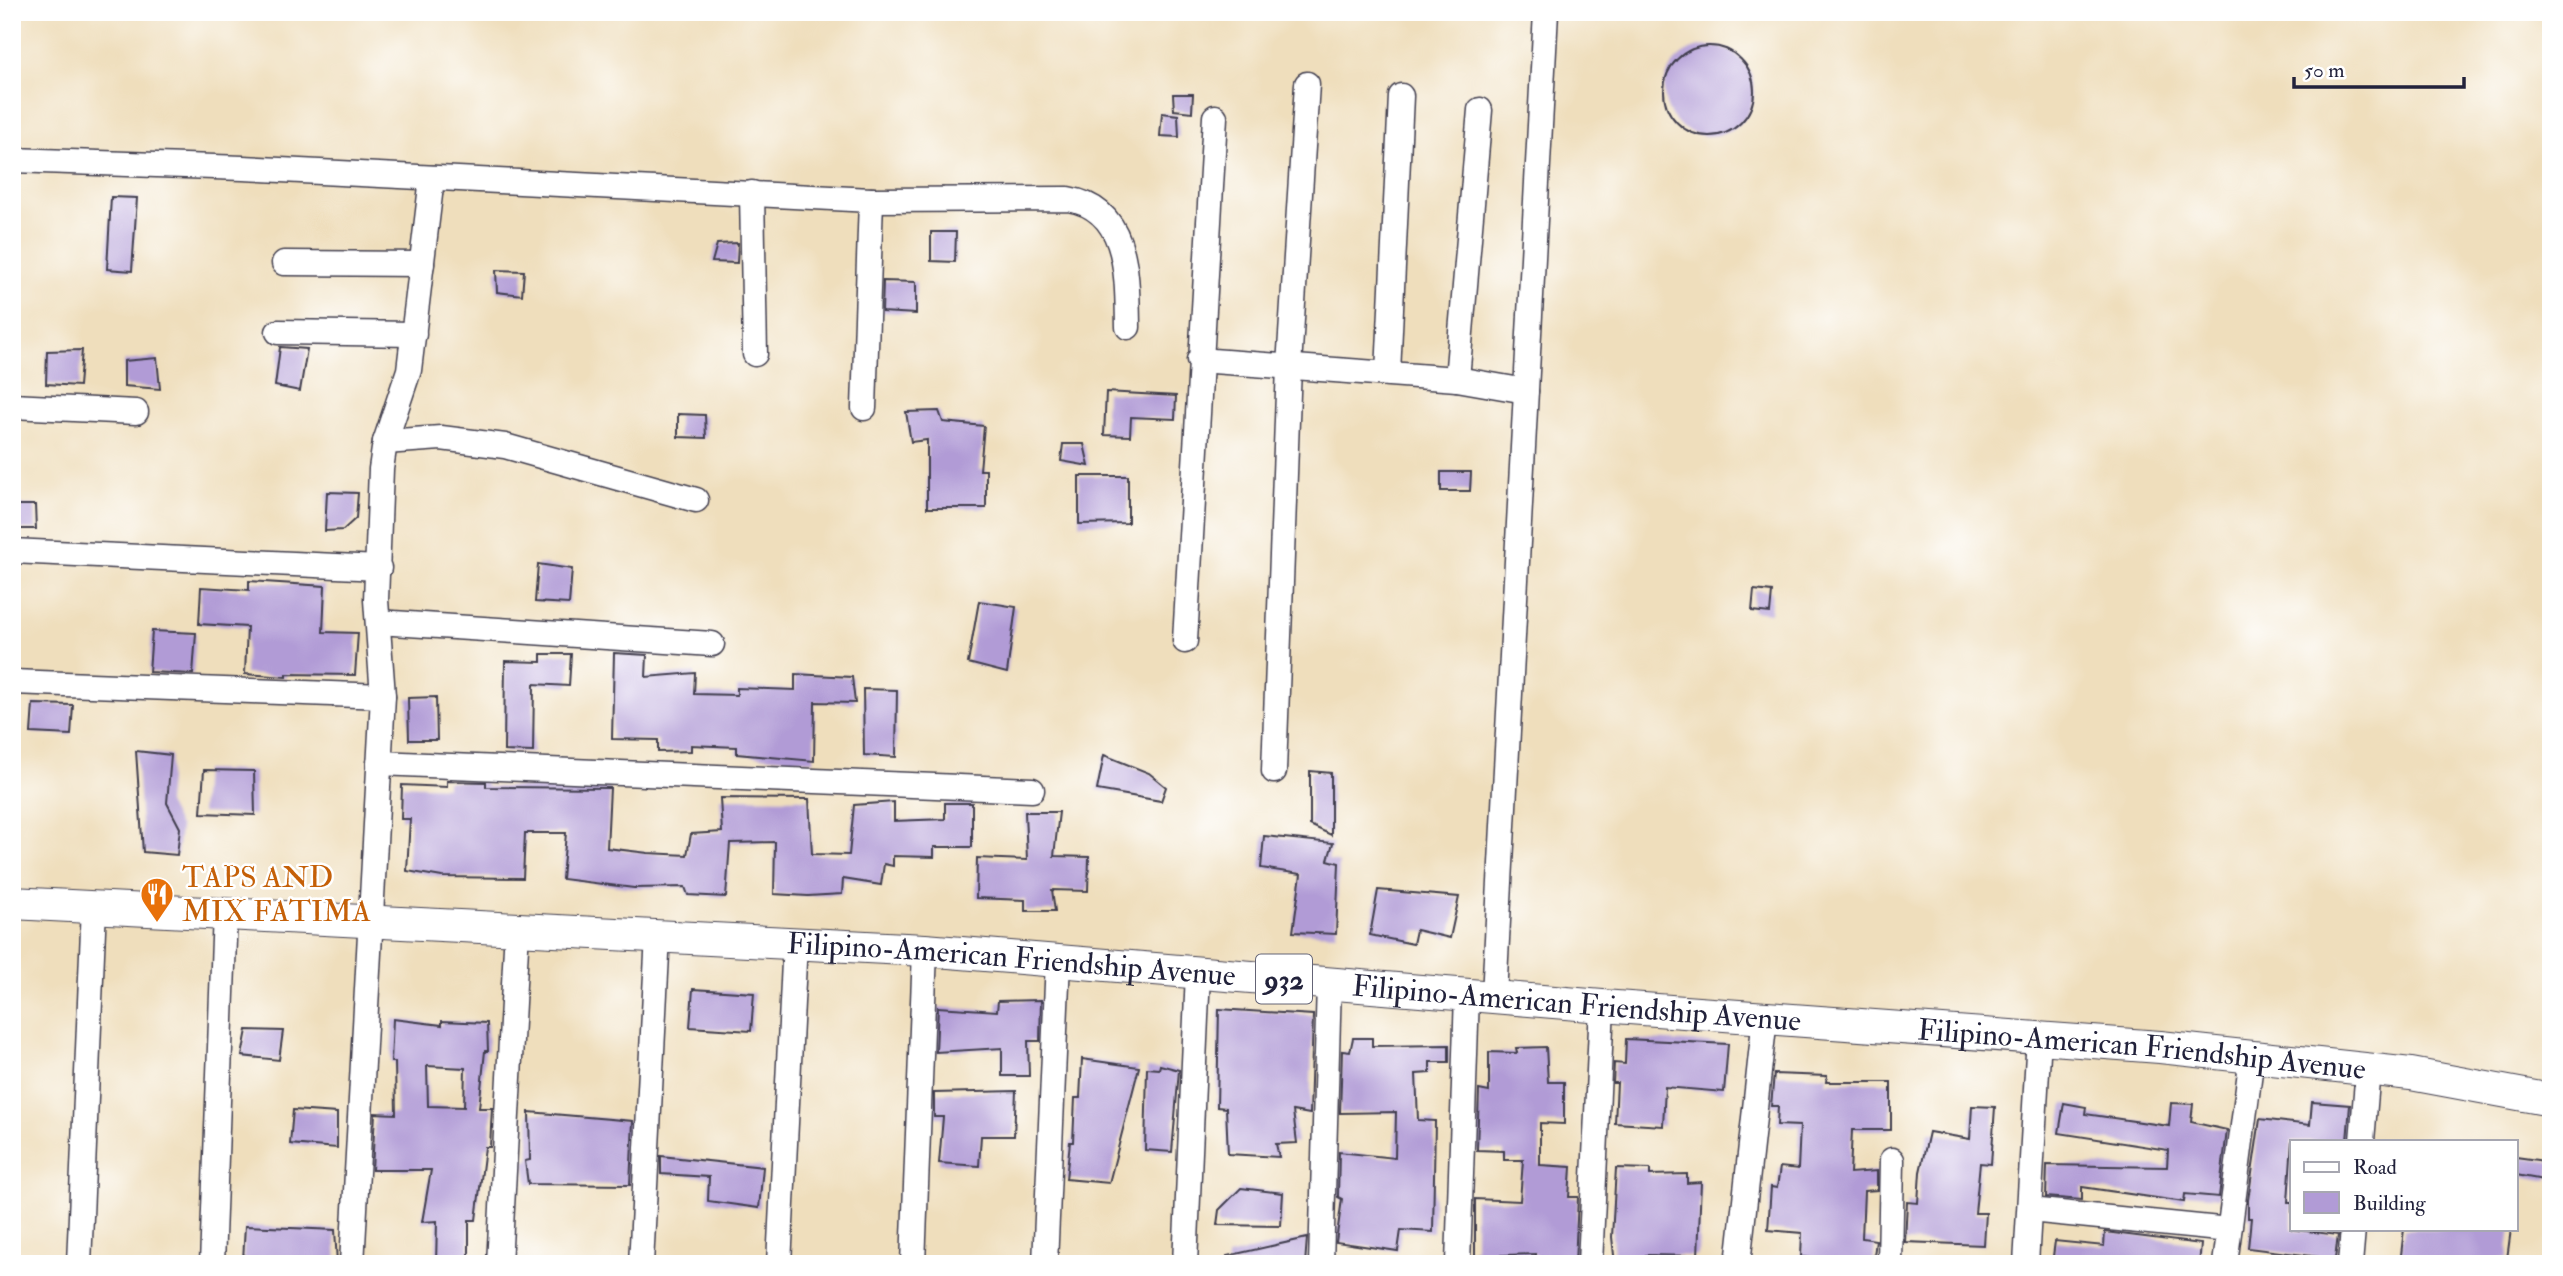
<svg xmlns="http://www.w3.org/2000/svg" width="2563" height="1276" viewBox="0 0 2563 1276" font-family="'IM FELL Double Pica',serif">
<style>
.building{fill:#b19bd6;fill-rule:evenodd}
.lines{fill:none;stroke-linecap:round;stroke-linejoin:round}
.minor-casing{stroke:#413e4e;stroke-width:27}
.major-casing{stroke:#413e4e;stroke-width:34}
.minor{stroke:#fff;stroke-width:24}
.major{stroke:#fff;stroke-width:32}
.labels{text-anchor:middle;stroke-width:5;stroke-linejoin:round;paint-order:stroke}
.shield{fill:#fff;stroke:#646476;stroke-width:2}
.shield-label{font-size:28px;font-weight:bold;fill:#22223b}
.food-label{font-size:30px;fill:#c56008;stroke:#fff;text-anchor:start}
.street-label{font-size:30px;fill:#22223b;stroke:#fff}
</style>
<rect width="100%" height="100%" fill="#fff"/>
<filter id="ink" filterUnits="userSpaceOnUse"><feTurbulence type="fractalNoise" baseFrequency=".0143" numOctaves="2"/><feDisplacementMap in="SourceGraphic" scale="14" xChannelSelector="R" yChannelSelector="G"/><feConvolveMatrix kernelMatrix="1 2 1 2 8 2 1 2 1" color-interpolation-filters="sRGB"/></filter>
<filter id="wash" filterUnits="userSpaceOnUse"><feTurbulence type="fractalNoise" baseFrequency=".00686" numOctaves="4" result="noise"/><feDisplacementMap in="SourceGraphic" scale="28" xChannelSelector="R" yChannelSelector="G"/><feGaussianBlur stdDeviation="1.57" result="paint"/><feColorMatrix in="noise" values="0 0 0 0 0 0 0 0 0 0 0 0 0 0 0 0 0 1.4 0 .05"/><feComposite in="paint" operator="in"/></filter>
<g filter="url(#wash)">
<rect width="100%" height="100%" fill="#efdebc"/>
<g id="blocks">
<g class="building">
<circle cx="1709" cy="91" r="45"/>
<polygon points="1173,94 1193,94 1192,112 1174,110"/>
<polygon points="1162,113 1178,115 1179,137 1160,136"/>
<polygon points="111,197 137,198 132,271 107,269"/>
<polygon points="931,232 956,232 955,262 931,261"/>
<polygon points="738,243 737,263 712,262 717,244"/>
<polygon points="496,270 524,271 522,295 497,292"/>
<polygon points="883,281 916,282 916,314 882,312"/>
<polygon points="280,347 307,349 300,391 275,386"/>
<polygon points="82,350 79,386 46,384 47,351"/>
<polygon points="157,358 160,389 124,386 124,361"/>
<polygon points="1106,392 1176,396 1175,419 1131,417 1130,436 1104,435"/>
<polygon points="939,411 943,422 984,426 980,470 986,470 986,508 927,508 927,440 911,442 906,412"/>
<polygon points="678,414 705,415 706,438 678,437"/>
<polygon points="1063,444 1084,444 1089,466 1061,461"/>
<polygon points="1441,472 1471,472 1470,491 1441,491"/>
<polygon points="1079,476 1128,476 1128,523 1079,524"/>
<polygon points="327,492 358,493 356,518 343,530 325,531"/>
<polygon points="12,505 35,505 36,529 12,529"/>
<polygon points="538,564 572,569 569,604 535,602"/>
<polygon points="249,581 325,586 323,632 358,633 355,675 286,674 286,677 245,674 247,627 199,624 201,587 249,590"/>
<polygon points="1754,590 1772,592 1770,613 1752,611"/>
<polygon points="979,601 1016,607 1007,673 968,663"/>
<polygon points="152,631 196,633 193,674 149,672"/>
<polygon points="614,653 647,655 646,677 695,673 694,694 737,695 737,688 795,690 795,674 852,677 855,703 815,702 814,761 737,754 737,747 691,745 691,751 658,752 658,740 612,739"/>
<polygon points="541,654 571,654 569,686 534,684 533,752 504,751 505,661 541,662"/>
<polygon points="863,689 897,690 896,757 864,755"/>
<polygon points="436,697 437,740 409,740 408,698"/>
<polygon points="33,704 73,705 71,735 31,733"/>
<polygon points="136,751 171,755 167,803 180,828 177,855 143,852"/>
<polygon points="1104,755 1149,773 1166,787 1161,801 1097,790"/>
<polygon points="204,770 254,771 255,815 201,813"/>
<polygon points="1310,771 1331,773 1331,835 1310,825"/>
<polygon points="447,781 486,782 486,787 610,788 607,848 648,853 687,855 691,834 722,832 720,798 809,799 812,854 849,855 854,805 894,802 894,821 945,819 945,803 972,803 972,847 934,847 934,857 893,856 893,866 884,864 881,885 843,879 842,894 808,896 774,894 775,842 730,843 726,897 688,895 685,887 634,888 562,879 566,833 525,833 523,878 442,877 407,871 410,819 401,819 402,785 447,787"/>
<polygon points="1025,812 1059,812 1054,856 1089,857 1088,891 1052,890 1055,911 1025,911 1025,900 976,898 977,858 1027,860"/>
<polygon points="1264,836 1333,843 1328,860 1339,863 1336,934 1293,932 1301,874 1261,868"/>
<polygon points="1378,890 1459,897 1450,938 1416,930 1413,944 1370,935"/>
<polygon points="693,989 754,993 751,1031 690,1027"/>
<polygon points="1041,1000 1040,1041 1028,1041 1029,1076 1002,1076 1002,1048 936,1052 938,1007 997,1011 998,1001"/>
<polygon points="1219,1009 1313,1015 1310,1114 1293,1111 1297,1143 1276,1144 1279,1157 1228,1154 1226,1108 1217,1107"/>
<path d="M 393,1019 L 442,1025 L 442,1021 L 487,1023 L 488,1051 L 485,1051 L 479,1108 L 492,1108 L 490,1147 L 485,1147 L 476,1220 L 469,1220 L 469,1264 L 436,1264 L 437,1221 L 422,1222 L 431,1170 L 372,1170 L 375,1113 L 396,1114 L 395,1062 L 391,1062 ZM 427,1066 L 465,1068 L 464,1107 L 428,1106 Z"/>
<polygon points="247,1030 283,1031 279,1060 242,1056"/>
<polygon points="1353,1038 1372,1038 1372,1046 1449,1045 1449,1062 1430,1062 1430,1073 1416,1074 1418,1120 1435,1121 1433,1232 1401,1230 1398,1251 1336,1242 1342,1199 1338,1197 1339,1152 1395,1158 1396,1112 1340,1113 1342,1051 1350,1052"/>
<polygon points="1626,1039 1728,1044 1724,1092 1665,1087 1663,1126 1615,1123 1617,1083 1613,1083 1614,1063 1625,1064"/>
<polygon points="1546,1047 1548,1082 1564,1082 1564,1124 1540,1123 1540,1165 1571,1167 1569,1197 1578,1197 1575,1264 1536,1264 1536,1254 1475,1256 1475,1199 1520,1201 1523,1160 1504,1160 1504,1151 1477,1150 1479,1090 1489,1092 1489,1052 1517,1053 1516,1048"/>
<polygon points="1082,1059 1139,1067 1109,1183 1066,1179 1070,1142 1073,1142 1075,1098 1080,1098"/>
<polygon points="1160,1065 1179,1070 1172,1152 1145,1150 1147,1068 1159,1069"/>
<polygon points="1774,1074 1827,1076 1826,1082 1891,1082 1891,1130 1852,1130 1850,1173 1877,1171 1877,1190 1864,1191 1862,1238 1876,1240 1873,1264 1801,1257 1802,1233 1768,1230 1771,1187 1777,1188 1780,1167 1798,1169 1800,1126 1777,1125 1778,1106 1771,1106"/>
<polygon points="1016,1091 1014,1136 981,1136 979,1166 939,1163 943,1117 934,1117 934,1093"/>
<polygon points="2312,1102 2350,1105 2347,1141 2292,1141 2288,1202 2292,1202 2292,1229 2338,1235 2335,1259 2248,1248 2251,1218 2248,1218 2248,1200 2260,1119 2310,1125"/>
<polygon points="2064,1103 2086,1107 2085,1114 2169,1126 2171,1103 2193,1104 2191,1122 2227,1130 2219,1197 2185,1194 2184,1202 2082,1187 2082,1200 2046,1197 2047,1165 2167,1167 2168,1150 2059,1133"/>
<polygon points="1972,1106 1995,1107 1991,1164 1980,1163 1975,1213 1986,1213 1984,1245 1905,1242 1907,1202 1918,1203 1920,1172 1929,1132 1970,1139"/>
<polygon points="293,1110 337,1113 337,1148 290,1144"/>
<polygon points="529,1112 633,1121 630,1185 528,1184 525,1161 530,1160"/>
<polygon points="661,1156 763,1167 759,1208 708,1201 709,1177 661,1174"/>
<polygon points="2516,1157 2551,1162 2549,1181 2516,1175"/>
<polygon points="1616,1168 1650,1169 1650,1175 1687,1174 1687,1183 1701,1182 1698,1256 1646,1255 1646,1264 1615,1264 1612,1237"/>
<polygon points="1241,1188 1283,1193 1281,1226 1217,1225 1219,1210"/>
<polygon points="245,1226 335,1230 337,1263 243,1260"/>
<polygon points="2404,1229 2511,1229 2507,1259 2501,1259 2501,1264 2400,1264"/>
<polygon points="2105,1232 2201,1244 2199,1264 2052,1264 2055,1241 2104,1246"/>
<polygon points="1307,1238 1305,1264 1228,1264 1227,1256"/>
</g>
</g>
</g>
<g filter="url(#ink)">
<use href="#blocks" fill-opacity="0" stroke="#413e4e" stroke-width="2"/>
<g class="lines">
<defs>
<g id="minor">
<path d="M 12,160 L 243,168 L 871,200 L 1068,199 C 1130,209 1127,278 1128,327"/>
<polyline points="752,193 755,354"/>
<polyline points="284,263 422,264"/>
<polyline points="278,332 414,334"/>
<polyline points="1199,360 1457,379 1526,391"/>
<polyline points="1388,373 1401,96"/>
<polyline points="1457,379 1480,110"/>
<polyline points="12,406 136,412"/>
<polyline points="864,408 871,200"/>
<polyline points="385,442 441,438 505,446 696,500"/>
<polyline points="12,551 379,568"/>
<polyline points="378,622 712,644"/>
<polyline points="1185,641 1215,117"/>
<polyline points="12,682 383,696"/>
<polyline points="379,763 1032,790"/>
<polyline points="1274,771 1289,366 1307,84"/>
<polyline points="1494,996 1546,12"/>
<polyline points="2362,1141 2368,1069"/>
<polyline points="2030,1210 2229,1230"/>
<polyline points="79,1264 94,906"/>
<polyline points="212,1264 225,912"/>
<polyline points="352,1264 383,696 376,600 381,469 385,442 409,370 432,178"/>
<polyline points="499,1264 517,928"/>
<polyline points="641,1264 658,935"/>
<polyline points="779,1264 795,942"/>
<polyline points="913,1264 925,950"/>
<polyline points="1045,1264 1058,960"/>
<polyline points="1185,1264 1198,973"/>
<polyline points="1321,1264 1329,983"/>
<polyline points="1458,1264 1467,994"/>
<polyline points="1590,1264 1602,1006"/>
<polyline points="1738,1264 1765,1017"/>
<polyline points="1890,1264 1892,1160"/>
<polyline points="2026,1264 2039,1036"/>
<polyline points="2225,1264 2252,1056"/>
<polyline points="2350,1264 2353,1229"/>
</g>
<g id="major">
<path id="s1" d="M 12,903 L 925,950 L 1602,1006 L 2160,1047 L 2411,1074 L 2551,1100"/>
</g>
</defs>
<use href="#minor" class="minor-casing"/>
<use href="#major" class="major-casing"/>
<use href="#minor" class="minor"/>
<use href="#major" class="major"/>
</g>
</g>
<defs>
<symbol id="restaurant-pin" viewBox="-11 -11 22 30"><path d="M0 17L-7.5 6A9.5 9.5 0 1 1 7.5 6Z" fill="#e8710a" stroke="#fff"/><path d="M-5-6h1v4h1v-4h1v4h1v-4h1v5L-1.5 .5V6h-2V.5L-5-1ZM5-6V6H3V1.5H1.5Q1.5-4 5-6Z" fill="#fff"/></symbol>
</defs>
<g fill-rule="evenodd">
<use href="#restaurant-pin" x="138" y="875" width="38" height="52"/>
</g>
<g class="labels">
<rect class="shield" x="1256" y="954.5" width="56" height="49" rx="5"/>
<g class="shield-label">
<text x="1284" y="989">932</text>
</g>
<g class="food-label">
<text x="182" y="887">TAPS AND<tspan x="182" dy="34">MIX FATIMA</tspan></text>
</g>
<g class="street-label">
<text dy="10" stroke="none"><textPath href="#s1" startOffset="1001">Filipino-American Friendship Avenue</textPath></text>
<text dy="10" stroke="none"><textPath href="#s1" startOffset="1568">Filipino-American Friendship Avenue</textPath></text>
<text dy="10" stroke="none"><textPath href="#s1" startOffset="2135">Filipino-American Friendship Avenue</textPath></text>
</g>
</g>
<rect width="2563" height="1276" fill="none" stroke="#fff" stroke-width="42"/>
<rect x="2290" y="1140" width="228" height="91" fill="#ffffff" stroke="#a7a7b1" stroke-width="2"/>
<rect x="2304" y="1162" width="35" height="10" fill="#ffffff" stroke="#a7a7b1" stroke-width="2"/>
<text x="2353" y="1174" font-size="21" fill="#22223b">Road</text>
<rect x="2304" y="1192" width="35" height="21" fill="#b19bd6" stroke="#a7a7b1" stroke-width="2"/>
<text x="2353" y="1210" font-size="21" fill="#22223b">Building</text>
<path d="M2294 77v10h170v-10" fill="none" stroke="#22223b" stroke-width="3.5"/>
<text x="2304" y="77" font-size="21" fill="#22223b" stroke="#ffffff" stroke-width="5" paint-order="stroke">50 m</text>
</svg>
